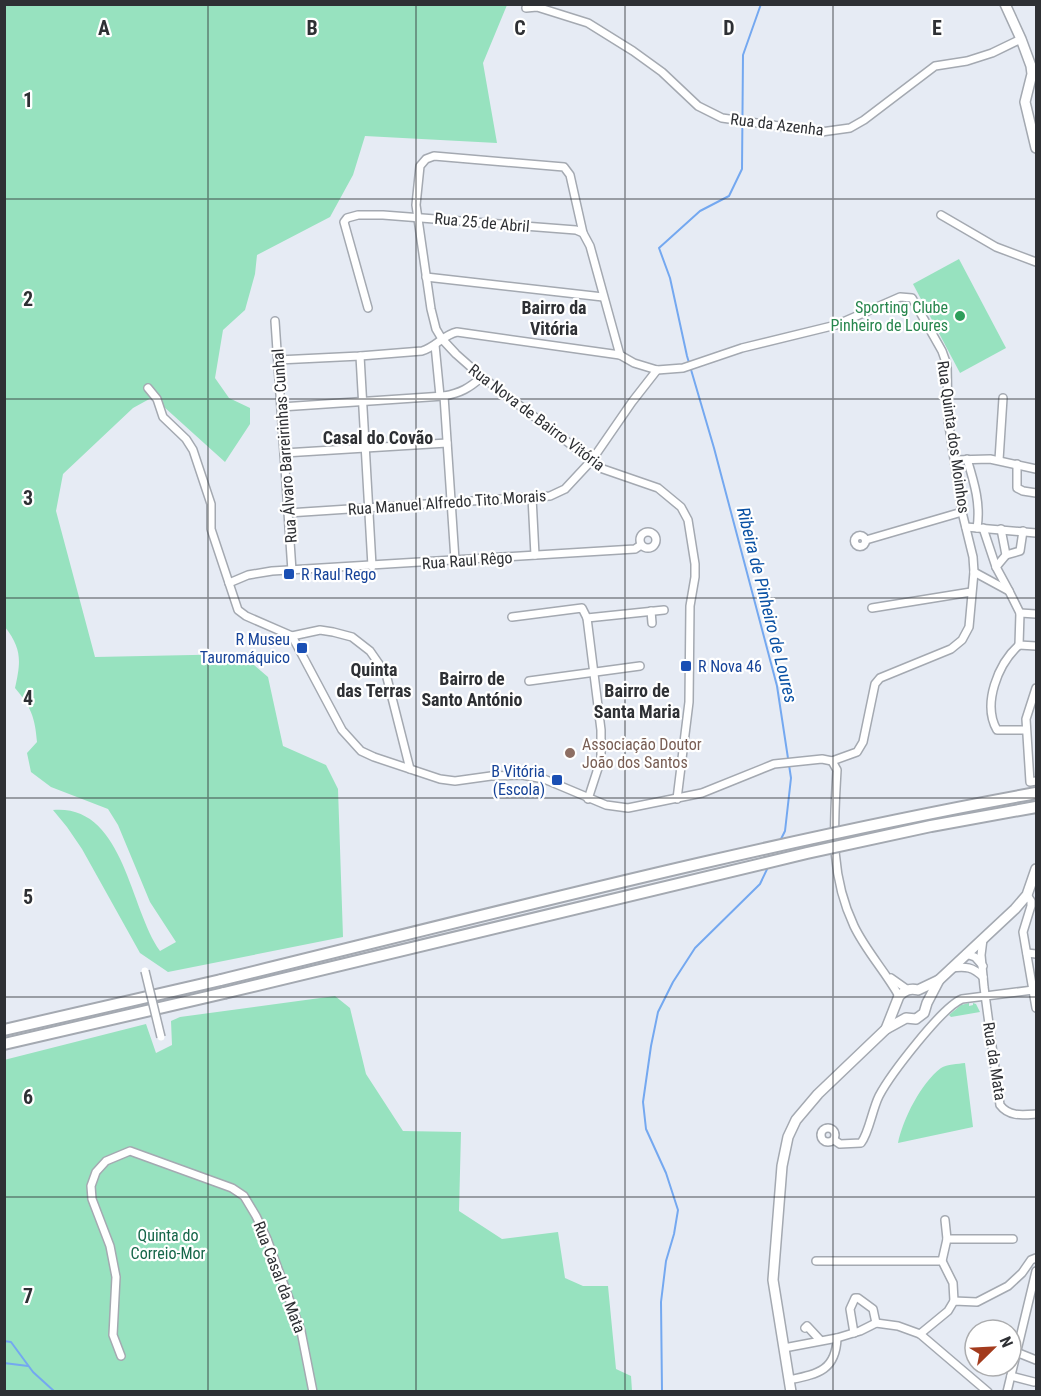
<svg xmlns="http://www.w3.org/2000/svg" width="1041" height="1396" viewBox="0 0 1041 1396" font-family="'Roboto Condensed',sans-serif">
<style>
.green{fill:#97e2bf}
.lines{fill:none;stroke-linecap:round;stroke-linejoin:round}
.stream{stroke:#74a8f0;stroke-width:2}
.minor-casing{stroke:#a4a9b1;stroke-width:10}
.major-casing{stroke:#a4a9b1;stroke-width:12}
.highway-casing{stroke:#a4a9b1;stroke-width:14}
.minor{stroke:#fff;stroke-width:7}
.major{stroke:#fff;stroke-width:9}
.highway{stroke:#fff;stroke-width:10}
.minor-bridge-casing{stroke:#a4a9b1;stroke-width:10;stroke-linecap:butt}
.highway-bridge-casing{stroke:#a4a9b1;stroke-width:14;stroke-linecap:butt}
.minor-bridge{stroke:#fff;stroke-width:7}
.highway-bridge{stroke:#fff;stroke-width:10}
.grid{fill:none;stroke:#2e3034;stroke-width:1.5;stroke-opacity:0.55}
.leisure-dot{fill:#2e9e5b;stroke:#fff;stroke-width:2}
.transit-dot{fill:#1a4fb4;stroke:#fff;stroke-width:2}
.education-dot{fill:#8d6e63;stroke:#fff;stroke-width:2}
.labels{text-anchor:middle;stroke-width:4.5;stroke-linejoin:round;paint-order:stroke}
.street-label{font-size:16px;fill:#2e3034;stroke:#fff}
.leisure-label{font-size:16px;fill:#27864d;stroke:#fff;text-anchor:end}
.transit-label{font-size:16px;fill:#164399;stroke:#fff;text-anchor:start}
.education-label{font-size:16px;fill:#785e54;stroke:#fff;text-anchor:start}
.park-label{font-size:16px;fill:#156649;stroke:#fff}
.neighbourhood-label{font-size:18px;font-weight:bold;fill:#2e3034;stroke:#fff}
.water-label{font-size:18px;font-style:italic;fill:#0a51a4;stroke:#fff}
.grid-label{font-size:20px;text-anchor:middle;font-weight:bold;fill:#2e3034;stroke:#fff;stroke-width:4.5;stroke-linejoin:round;paint-order:stroke}
</style>
<rect width="100%" height="100%" fill="#e6ebf4"/>
<g class="green">
<path d="M 5,5 L 507,5 L 483,63 L 497,143 L 365,136 L 353,175 L 330,217 L 257,255 L 255,274 L 245,310 L 223,330 L 215,378 L 229,398 L 250,408 L 250,424 L 225,462 L 153,397 L 133,408 L 63,474 L 56,511 L 95,657 L 241,654 L 268,677 L 283,746 L 326,765 L 338,789 L 343,937 L 168,972 L 140,953 L 82,849 L 67,827 L 53,810 C 124,804 129,907 160,951 L 176,942 L 150,902 L 118,825 L 108,809 L 51,787 L 31,772 L 27,753 L 37,742 C 35,717 31,707 15,688 C 21,661 22,649 5,627 Z"/>
<polygon points="959,259 1006,348 960,373 913,284"/>
<polygon points="335,996 350,1008 366,1074 403,1131 461,1132 459,1211 502,1239 558,1232 565,1278 583,1286 608,1286 616,1369 631,1376 632,1391 5,1391 4,1060 146,1024 156,1053 172,1045 171,1021 180,1017"/>
<polygon points="969,1003 969,1006 973,1005 973,1003 976,1004 980,1012 951,1017 949,1015 961,1005"/>
<path d="M 965,1063 L 973,1127 L 898,1143 C 903,1119 921,1083 941,1068 C 947,1064 958,1064 965,1063 Z"/>
</g>
<g class="lines">
<g class="stream">
<polyline points="761,4 743,55 742,169 729,196 700,211 659,248 670,278 687,356 714,448 777,686 791,778 785,831 780,841"/>
<polyline points="4,1341 11,1342 33,1372 55,1392"/>
<polyline points="4,1363 28,1366"/>
<polyline points="662,1392 661,1302 666,1261 674,1234 678,1210 666,1173 646,1129 643,1102 651,1046 658,1012 673,982 695,948 760,884 769,865"/>
</g>
<defs>
<g id="minor">
<polyline points="526,8 537,7 588,23 633,51 662,72 698,106 722,118 821,132 850,128 864,120 935,66 967,61 992,53 1021,39"/>
<polyline points="941,215 996,247 1036,262"/>
<polyline points="583,233 570,175 564,167 434,156 426,159 420,166 416,205 431,309 436,329 442,339 456,354 482,377 603,469 658,488 681,507 688,520 695,564 695,577 690,606 689,702 677,799"/>
<polyline points="426,277 603,297"/>
<polyline points="368,308 344,222 347,218 358,215 383,215 576,230 583,233 590,246 620,355"/>
<polyline points="275,321 292,571"/>
<polyline points="435,345 440,396"/>
<polyline points="360,356 372,566"/>
<path d="M 148,388 L 157,399 L 163,417 L 186,439 L 193,450 L 211,504 L 211,529 L 238,610 L 246,616 L 292,636 L 342,730 L 361,751 L 374,757 L 440,779 L 455,781 L 491,776 L 522,775 L 544,779 L 606,805 L 628,808 L 702,793 L 774,764 L 822,759 L 832,761 L 857,752 L 863,742 L 875,684 L 880,678 L 951,649 L 962,640 L 969,627 L 974,572 L 973,557 L 962,512 L 948,419 L 947,365 L 942,351 L 912,298 L 900,297 L 836,325 L 742,348 L 683,368 L 657,370 L 634,363 L 620,355 L 457,332 C 443,335 436,347 422,351 L 360,356 L 278,360"/>
<polyline points="444,396 455,560"/>
<path d="M 281,407 L 444,396 C 461,393 469,388 482,377"/>
<polyline points="284,453 447,443"/>
<path d="M 967,459 C 974,482 981,504 977,528"/>
<polyline points="955,460 990,459 1036,469"/>
<polyline points="999,460 1003,398"/>
<polyline points="1017,464 1017,488 1023,491 1036,493"/>
<polyline points="532,497 535,555"/>
<polyline points="288,513 532,497 550,496 565,489 592,460 632,402 657,370"/>
<polyline points="966,527 1036,533"/>
<polyline points="983,528 996,567 1009,591"/>
<circle cx="648" cy="540" r="8"/>
<circle cx="860" cy="541" r="5.5"/>
<polyline points="866,540 962,512"/>
<polyline points="1006,555 1020,551 1023,531"/>
<polyline points="996,567 1006,555 1001,529"/>
<polyline points="974,572 1009,591 1020,613 1019,645"/>
<polyline points="229,583 248,575 272,571 635,549 641,545"/>
<polyline points="872,608 971,592"/>
<polyline points="651,611 652,623"/>
<polyline points="1020,613 1036,614"/>
<polyline points="512,617 582,608 587,618 664,610"/>
<polyline points="587,618 601,730 601,759 588,799"/>
<polyline points="292,636 320,630 333,632 352,637 370,651 386,674 410,769"/>
<path d="M 1019,645 C 998,664 982,704 997,730 L 1025,730"/>
<polyline points="1019,645 1036,646"/>
<polyline points="529,681 640,666"/>
<polyline points="1036,688 1026,719 1030,782 1036,781"/>
<path d="M 832,761 L 837,770 C 834,826 829,873 854,926 C 866,951 885,971 899,996"/>
<polyline points="1027,895 1031,901 1031,906 1023,932 1036,1008"/>
<path d="M 983,939 L 981,955 L 984,987 L 1000,1105 C 1009,1117 1023,1115 1036,1114"/>
<polyline points="1027,953 1036,954"/>
<polyline points="966,954 975,957 983,966"/>
<path d="M 951,968 C 966,966 973,967 983,977"/>
<polyline points="891,978 908,990"/>
<circle cx="828" cy="1135" r="7"/>
<path d="M 834,1140 L 840,1144 L 861,1143 C 869,1133 872,1110 879,1096 C 890,1075 942,1007 962,999 L 1033,990"/>
<polyline points="945,1220 947,1239"/>
<polyline points="816,1261 942,1261 953,1283 954,1301"/>
<polyline points="942,1261 947,1239 1013,1239"/>
<polyline points="805,1328 807,1326 820,1340"/>
<polyline points="854,1333 850,1309 855,1298 858,1298 873,1309 876,1323"/>
<polyline points="920,1334 948,1311 954,1301 977,1302 1008,1286 1022,1273 1031,1260 1036,1258"/>
<polyline points="784,1348 837,1338 860,1331 876,1323 898,1326 920,1334 988,1392"/>
<polyline points="1016,1352 1036,1360"/>
<polyline points="121,1356 113,1335 116,1277 110,1246 92,1199 91,1186 96,1172 106,1161 130,1151 232,1188 244,1196 256,1216 267,1239 301,1331 313,1392"/>
<polyline points="1011,1376 1034,1382"/>
<path d="M 789,1380 C 817,1374 836,1371 837,1338"/>
<polyline points="1007,1392 1036,1271"/>
</g>
<g id="major">
<polyline points="1005,4 1021,39 1031,66 1032,74 1025,102 1036,148"/>
<path d="M 886,1029 L 899,996 C 905,990 910,988 918,990 L 939,980"/>
<polyline points="791,1392 773,1280 782,1166 788,1137 796,1120 818,1094 886,1029 906,1018 916,1019 924,1013 927,1003 939,980 1015,909 1027,895 1036,869"/>
</g>
<g id="highway">
<polyline points="4,1030 221,980"/>
<polyline points="4,1044 224,993"/>
</g>
</defs>
<use href="#minor" class="minor-casing"/>
<use href="#major" class="major-casing"/>
<use href="#highway" class="highway-casing"/>
<use href="#minor" class="minor"/>
<use href="#major" class="major"/>
<use href="#highway" class="highway"/>
<defs>
<polyline id="minor-bridge" points="145,971 161,1037"/>
<g id="highway-bridge">
<path d="M 221,980 C 491,914 762,843 1036,793"/>
<polyline points="224,993 807,853 931,826 1036,807"/>
</g>
</defs>
<use href="#minor-bridge" class="minor-bridge-casing"/>
<use href="#highway-bridge" class="highway-bridge-casing"/>
<use href="#minor-bridge" class="minor-bridge"/>
<use href="#highway-bridge" class="highway-bridge"/>
</g>
<path class="grid" d="M 208,4 L 208,1392M 416,4 L 416,1392M 625,4 L 625,1392M 833,4 L 833,1392M 4,199 L 1036,199M 4,399 L 1036,399M 4,598 L 1036,598M 4,798 L 1036,798M 4,997 L 1036,997M 4,1197 L 1036,1197"/>
<circle class="leisure-dot" cx="960" cy="316" r="6"/>
<g class="transit-dot">
<rect x="283" y="568" width="12" height="12" rx="3"/>
<rect x="296" y="642" width="12" height="12" rx="3"/>
<rect x="680" y="660" width="12" height="12" rx="3"/>
<rect x="551" y="774" width="12" height="12" rx="3"/>
</g>
<circle class="education-dot" cx="570" cy="753" r="6"/>
<g class="labels">
<g class="street-label">
<text transform="translate(777 124) rotate(7)" y="6">Rua da Azenha</text>
<text transform="translate(482 222) rotate(5)" y="6">Rua 25 de Abril</text>
<text transform="translate(537 417) rotate(37)" y="6">Rua Nova de Bairro Vitória</text>
<text transform="translate(954 437) rotate(82)" y="6">Rua Quinta dos Moinhos</text>
<text transform="translate(284 446) rotate(-94)" y="6">Rua Álvaro Barreirinhas Cunhal</text>
<text transform="translate(447 502) rotate(-4)" y="6">Rua Manuel Alfredo Tito Morais</text>
<text transform="translate(467 560) rotate(-4)" y="6">Rua Raul Rêgo</text>
<text transform="translate(995 1061) rotate(81)" y="6">Rua da Mata</text>
<text transform="translate(280 1277) rotate(69)" y="6">Rua Casal da Mata</text>
</g>
<g class="leisure-label">
<text x="948" y="313">Sporting Clube<tspan x="948" dy="18">Pinheiro de Loures</tspan></text>
</g>
<g class="transit-label">
<text x="301" y="580">R Raul Rego</text>
<text x="290" y="645" text-anchor="end">R Museu<tspan x="290" dy="18">Tauromáquico</tspan></text>
<text x="698" y="672">R Nova 46</text>
<text x="545" y="777" text-anchor="end">B Vitória<tspan x="545" dy="18">(Escola)</tspan></text>
</g>
<g class="education-label">
<text x="582" y="750">Associação Doutor<tspan x="582" dy="18">João dos Santos</tspan></text>
</g>
<g class="park-label">
<text x="168" y="1241">Quinta do<tspan x="168" dy="18">Correio-Mor</tspan></text>
</g>
<g class="neighbourhood-label">
<text x="554" y="314">Bairro da<tspan x="554" dy="21">Vitória</tspan></text>
<text x="378" y="444">Casal do Covão</text>
<text x="374" y="676">Quinta<tspan x="374" dy="21">das Terras</tspan></text>
<text x="472" y="685">Bairro de<tspan x="472" dy="21">Santo António</tspan></text>
<text x="637" y="697">Bairro de<tspan x="637" dy="21">Santa Maria</tspan></text>
</g>
<g class="water-label">
<text transform="translate(767 605) rotate(76)" y="6">Ribeira de Pinheiro de Loures</text>
</g>
</g>
<g class="grid-label">
<text x="104" y="35">A</text>
<text x="312" y="35">B</text>
<text x="520" y="35">C</text>
<text x="729" y="35">D</text>
<text x="937" y="35">E</text>
<text x="28" y="107">1</text>
<text x="28" y="306">2</text>
<text x="28" y="505">3</text>
<text x="28" y="705">4</text>
<text x="28" y="904">5</text>
<text x="28" y="1104">6</text>
<text x="28" y="1303">7</text>
</g>
<rect width="1041" height="1396" fill="none" stroke="#2e3034" stroke-width="12"/>
<g transform="translate(993 1348) rotate(66)"><circle r="28" fill="#ffffff" stroke="#abacae" stroke-width="1.5"/>
<path d="M0-4.5L10 22L0 15L-10 22Z" fill="#a33b1d"/>
<text y="-9" font-size="16" font-weight="bold" text-anchor="middle" fill="#2e3034">N</text>
</g>
</svg>
